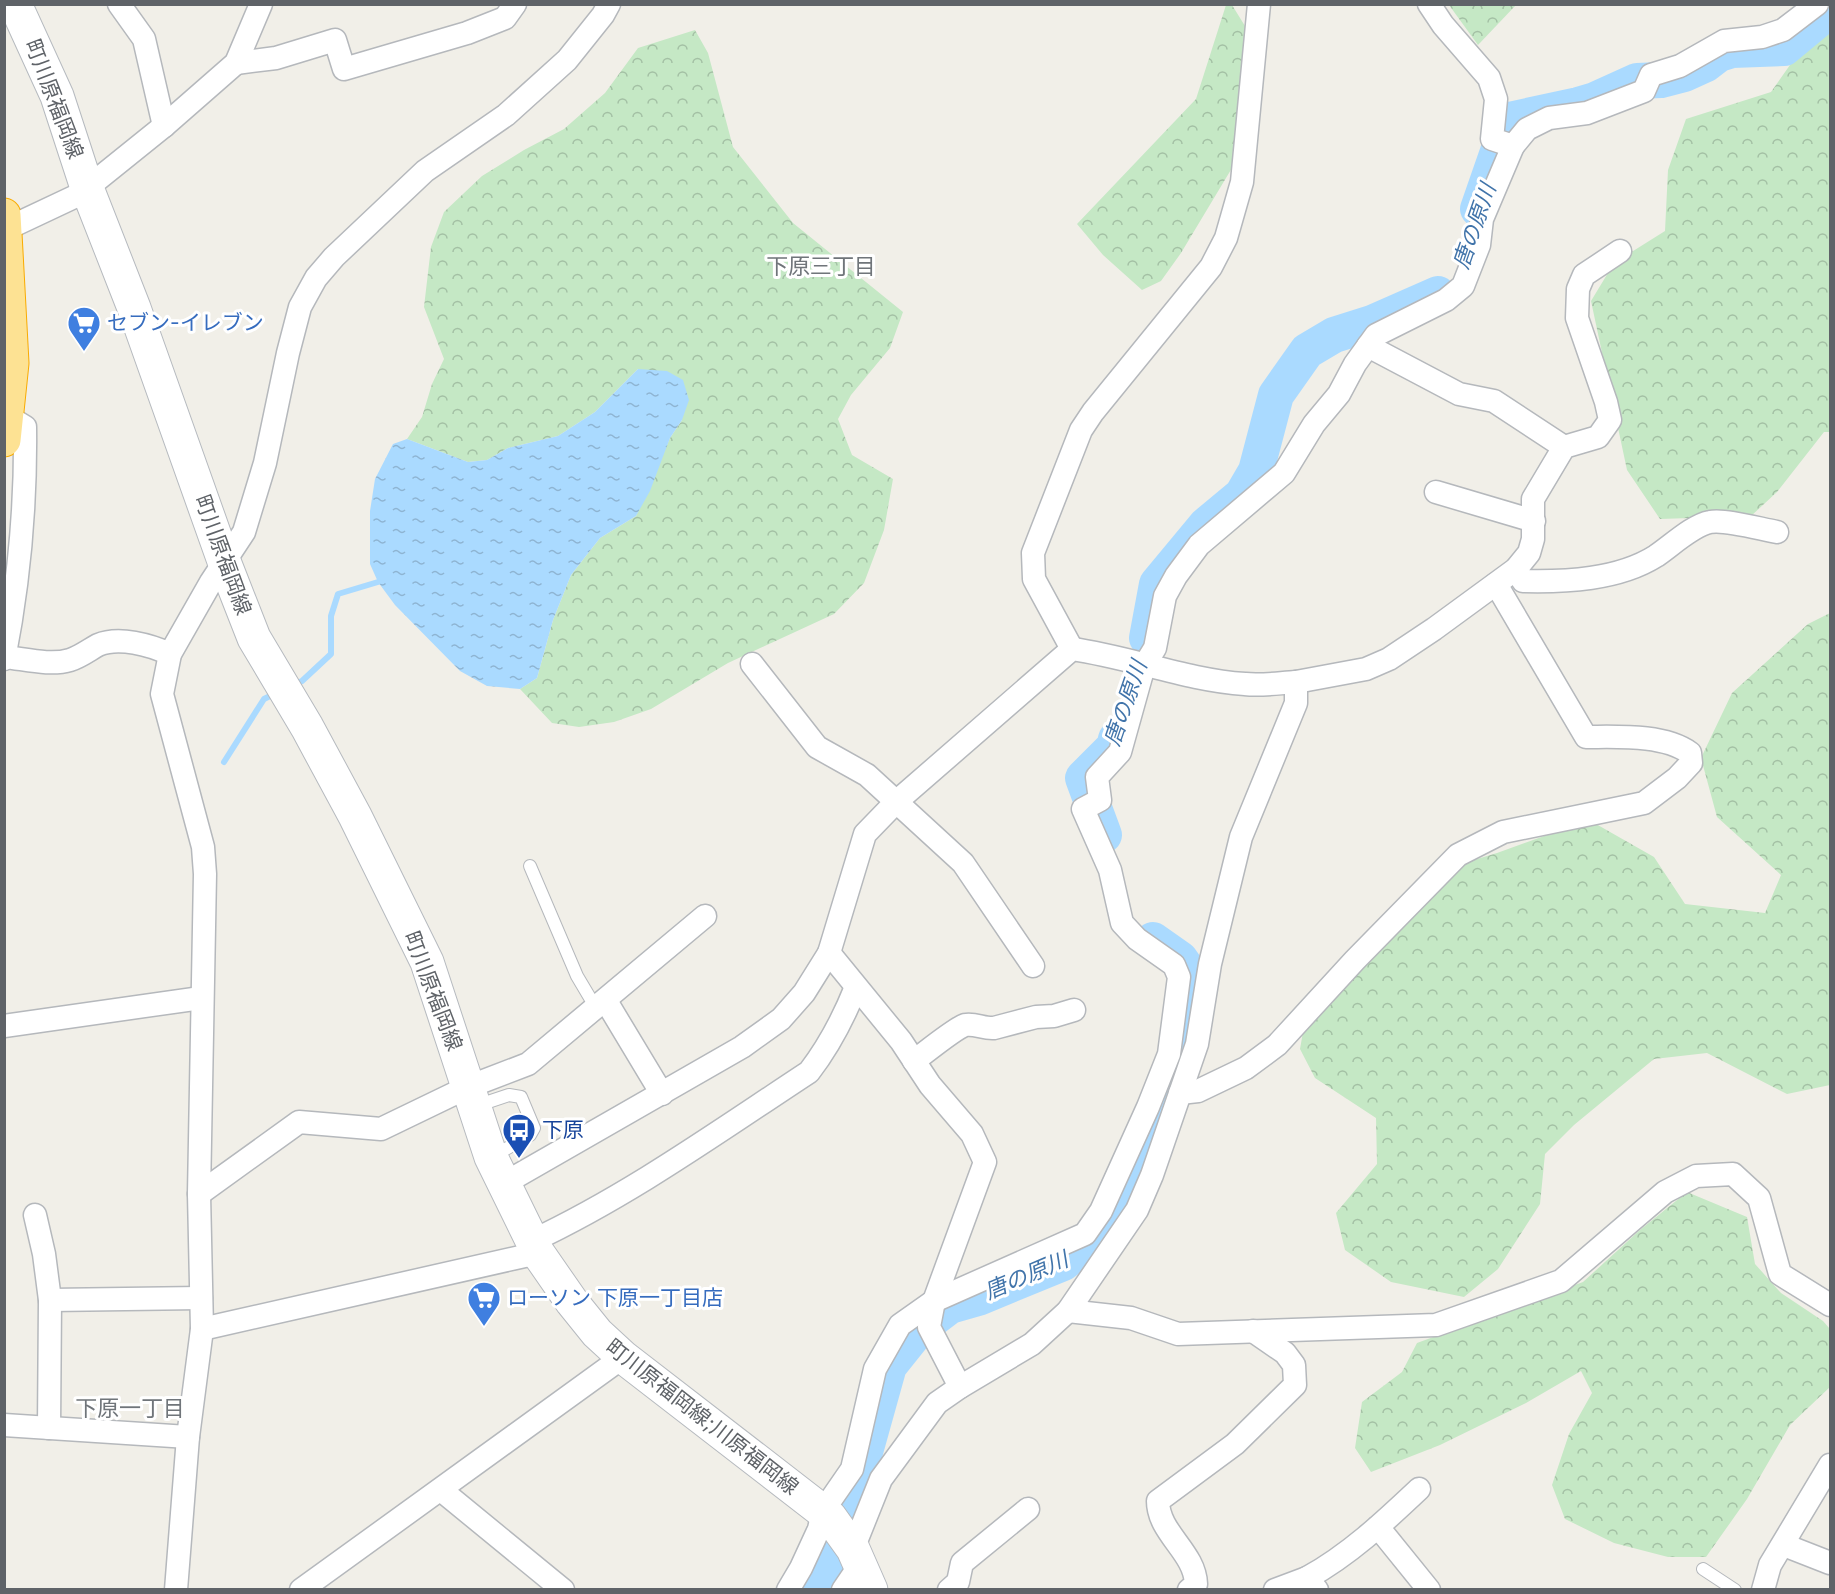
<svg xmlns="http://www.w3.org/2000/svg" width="1835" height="1594" viewBox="0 0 1835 1594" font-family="Inter,'Noto Sans JP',sans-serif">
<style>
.forest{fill:url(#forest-crowns)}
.water{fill:url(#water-ripples)}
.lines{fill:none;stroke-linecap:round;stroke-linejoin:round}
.stream{stroke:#aadaff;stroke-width:6}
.river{stroke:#aadaff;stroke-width:36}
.lane-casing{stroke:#b5b8bc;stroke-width:14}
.street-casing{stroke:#b5b8bc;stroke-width:25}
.secondary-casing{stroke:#b6babf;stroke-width:35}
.highway-casing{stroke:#f9ab00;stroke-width:35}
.lane{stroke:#fff;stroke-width:12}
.street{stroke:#fff;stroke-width:22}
.secondary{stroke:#fff;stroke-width:33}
.highway{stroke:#fde293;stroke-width:33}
.labels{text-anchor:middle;stroke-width:6;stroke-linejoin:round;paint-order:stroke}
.street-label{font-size:21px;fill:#5f6368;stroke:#fff}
.shop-label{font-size:21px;fill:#366cbe;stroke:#fff;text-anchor:start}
.transit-label{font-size:21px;fill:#164399;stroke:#fff;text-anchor:start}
.water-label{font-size:22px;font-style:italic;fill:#4174aa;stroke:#fff}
.neighbourhood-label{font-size:22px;fill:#70757a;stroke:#fff}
</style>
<defs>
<pattern id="forest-crowns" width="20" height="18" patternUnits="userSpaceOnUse" patternTransform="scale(1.5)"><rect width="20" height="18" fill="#c5e8c5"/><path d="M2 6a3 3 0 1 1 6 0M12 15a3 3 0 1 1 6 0" fill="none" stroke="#a3c0a4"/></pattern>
<pattern id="water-ripples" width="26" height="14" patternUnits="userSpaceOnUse" patternTransform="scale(1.5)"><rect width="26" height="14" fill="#aadaff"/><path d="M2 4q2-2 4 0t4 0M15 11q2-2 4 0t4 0" fill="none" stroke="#8eb4d2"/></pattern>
</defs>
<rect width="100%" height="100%" fill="#f1efe8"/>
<g class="forest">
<polygon points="1226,5 1232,5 1245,26 1232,168 1181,253 1161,281 1142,290 1103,255 1077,224 1196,99"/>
<polygon points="1449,5 1449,4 1516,5 1478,45"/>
<polygon points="1830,26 1830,432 1824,432 1777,492 1751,516 1660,519 1627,470 1591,301 1614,263 1665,231 1668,170 1686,119 1771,92 1809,38"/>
<polygon points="695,30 708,53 733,147 793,223 903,312 890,348 851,395 838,419 852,455 893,479 884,530 864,583 834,614 728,663 651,709 614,722 579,727 552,723 520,689 537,678 553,620 571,575 600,538 636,516 670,438 682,420 638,369 595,412 558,436 508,448 487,460 468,462 407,439 422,417 432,384 444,359 424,307 431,247 444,212 482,176 524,150 564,129 605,93 638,48"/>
<polygon points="1830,613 1830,1085 1787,1094 1707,1053 1654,1059 1574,1125 1545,1154 1540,1204 1498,1269 1464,1297 1391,1282 1345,1250 1336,1213 1377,1164 1376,1118 1315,1078 1300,1049 1309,998 1444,869 1497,853 1589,820 1654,857 1685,904 1765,913 1781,875 1717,817 1701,758 1732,693 1808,624"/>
<polygon points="1687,1192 1747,1217 1755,1264 1781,1293 1823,1321 1830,1329 1830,1387 1790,1425 1747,1499 1706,1557 1668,1557 1614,1543 1565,1519 1552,1485 1569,1434 1592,1393 1581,1371 1526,1403 1440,1445 1371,1472 1355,1448 1362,1402 1402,1372 1417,1343 1583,1282 1640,1230"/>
</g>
<polygon class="water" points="638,369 667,371 683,380 689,400 682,420 670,438 650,491 636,516 600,538 571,575 553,620 537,678 520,689 487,686 460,671 395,605 378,582 370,564 370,511 375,479 393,444 407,439 468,462 487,460 508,448 558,436 595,412"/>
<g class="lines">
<g class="stream">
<polyline points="1505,101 1509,120"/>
<polyline points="294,685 302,681 331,654 331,616 338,594 378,582"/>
<polyline points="224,762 264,699 276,693"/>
</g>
<g class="river">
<polyline points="1478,209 1509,120 1578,105 1595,100 1637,81 1661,80 1684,74 1706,64 1719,54 1732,50 1784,48 1830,10"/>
<polyline points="1147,638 1157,584 1206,525 1242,495 1256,471 1276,395 1307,351 1334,335 1372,323 1438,294"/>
<polyline points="1104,835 1083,778 1114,747 1116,739"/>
<polyline points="812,1590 824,1573 853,1495 889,1366 917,1331 950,1306 978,1298 1063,1263 1087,1245 1109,1219 1157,1115 1181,1046 1192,976 1180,959 1153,940"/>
</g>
<defs>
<g id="lane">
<polyline points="530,866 577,976 596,1008"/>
<polyline points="476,1106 509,1095 521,1097 534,1128 530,1135 492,1157"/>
<polyline points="1703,1569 1735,1590"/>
</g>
<g id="street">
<polyline points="119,4 144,39 164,126"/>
<polyline points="1429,4 1443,25 1489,78 1496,99 1492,139 1513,146"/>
<polyline points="236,63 276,58 335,40 344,69 467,33 505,18 515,4"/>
<polyline points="4,230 74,197 87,188 164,126 236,63 261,4"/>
<polyline points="1368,346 1459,394 1494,401 1564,447"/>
<polyline points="1436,492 1534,521"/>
<path d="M 1516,569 L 1523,581 C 1565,582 1618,580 1656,556 C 1671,546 1693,525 1710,522 C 1725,519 1760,529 1777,532"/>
<polyline points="1072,649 1034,579 1033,553 1081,430 1093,412 1211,267 1226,238 1242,182 1259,4"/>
<path d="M 5,657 C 25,659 50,666 70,660 C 80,657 89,650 98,645 C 119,636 150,645 170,654"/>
<path d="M 4,659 C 19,583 26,505 25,427 L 7,416"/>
<polyline points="752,664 817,747 867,775 963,863 1033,966"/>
<polyline points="1296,682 1366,669 1389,659 1434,629 1516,569 1529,553 1533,539 1533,499 1564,447 1598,437 1610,420 1606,402 1577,318 1578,289 1584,275 1620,251"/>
<polyline points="829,953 901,1041 930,1085 972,1134 985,1162 934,1301 929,1327 960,1387"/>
<polyline points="606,1001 662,1094"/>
<polyline points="4,1026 201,998"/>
<path d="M 914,1061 C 925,1053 954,1029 965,1025 C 975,1023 984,1029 994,1028 L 1036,1017 L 1054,1016 L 1074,1010"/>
<path d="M 1180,1093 L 1198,1091 L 1246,1068 L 1277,1045 L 1355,960 L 1458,855 L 1503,832 L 1644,803 L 1677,778 L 1691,763 L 1690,753 C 1664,734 1617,737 1586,737 L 1496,584"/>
<path d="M 505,1183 L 742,1047 L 781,1019 L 804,993 L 829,953 L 865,834 L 896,802 L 1072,649 C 1130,657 1186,680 1245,684 C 1261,686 1279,683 1296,682 L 1296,703 L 1241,837 L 1210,964 L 1197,1044 L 1152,1175 L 1137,1210 L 1068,1311 L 1032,1344 L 960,1387 L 937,1403 L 881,1479 L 853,1549"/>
<polyline points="199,1194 299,1122 381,1129 468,1087 528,1064 705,916"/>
<polyline points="35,1215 44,1254 50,1300 49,1428"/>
<path d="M 532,1241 C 630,1195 719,1131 809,1072 C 829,1046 844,1017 856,987"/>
<polyline points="50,1300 201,1298"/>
<polyline points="1068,1311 1131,1318 1178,1334 1436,1325 1561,1281 1665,1192 1696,1176 1733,1174 1759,1198 1780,1274 1830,1305"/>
<polyline points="202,1329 538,1253"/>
<polyline points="4,1425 188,1437"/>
<polyline points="441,1490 563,1590"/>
<polyline points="1378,1527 1429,1590"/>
<polyline points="1784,1545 1830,1563"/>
<path d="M 1307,1578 C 1349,1555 1384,1522 1419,1489"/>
<polyline points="176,1590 188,1437 202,1329 199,1194 205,874 203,847 162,694 170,654 211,582 244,532 265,463 288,353 300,307 316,278 334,257 425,171 506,115 567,60 603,15 609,4"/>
<polyline points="301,1590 623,1357"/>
<polyline points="788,1590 801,1568 819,1529 823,1511 852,1469 875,1369 900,1325 934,1301 1085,1234 1101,1211 1148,1107 1169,1054 1179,977 1174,965 1137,939 1122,923 1110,870 1083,809 1100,800 1097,777 1120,752 1144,666 1155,648 1165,596 1176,576 1199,545 1284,473 1314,424 1339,394 1355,364 1376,335 1446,300 1463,286 1479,245 1482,219 1513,146 1527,129 1549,118 1587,113 1644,91 1651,75 1680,66 1724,41 1762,37 1783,30 1817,4"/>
<polyline points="843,1590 860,1565"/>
<polyline points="949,1590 958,1582 962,1563 1028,1509"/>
<path d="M 1189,1590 L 1196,1584 C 1195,1552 1158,1533 1158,1501 L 1235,1444 L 1295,1385 L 1294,1365 L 1285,1353 L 1253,1331"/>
<polyline points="1275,1590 1307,1578 1317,1590"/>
<polyline points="1763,1590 1770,1565 1830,1465"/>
</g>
<polyline id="secondary" points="15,4 57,96 87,188 134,308 225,564 254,638 307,727 355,816 427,962 491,1157 538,1253 572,1302 597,1333 623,1357 830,1517 853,1549 871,1590"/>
<polyline id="highway" points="4,215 12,363 4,440"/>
</defs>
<use href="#lane" class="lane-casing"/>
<use href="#street" class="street-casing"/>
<use href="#secondary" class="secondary-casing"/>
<use href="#highway" class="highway-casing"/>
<use href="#lane" class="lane"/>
<use href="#street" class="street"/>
<use href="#secondary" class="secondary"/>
<use href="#highway" class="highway"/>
</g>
<defs>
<symbol id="supermarket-pin" viewBox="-11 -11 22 30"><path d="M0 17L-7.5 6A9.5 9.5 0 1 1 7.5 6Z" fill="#3f7fe0" stroke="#fff"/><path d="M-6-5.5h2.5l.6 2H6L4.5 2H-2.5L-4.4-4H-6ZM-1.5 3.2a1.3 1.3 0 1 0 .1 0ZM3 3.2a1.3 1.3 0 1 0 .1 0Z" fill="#fff"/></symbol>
<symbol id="bus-pin" viewBox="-11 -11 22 30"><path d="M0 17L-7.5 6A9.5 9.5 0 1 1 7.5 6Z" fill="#1a4fb4" stroke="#fff"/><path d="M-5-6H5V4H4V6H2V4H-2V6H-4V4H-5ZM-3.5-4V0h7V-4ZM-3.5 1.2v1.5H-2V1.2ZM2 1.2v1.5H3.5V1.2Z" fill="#fff"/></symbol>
</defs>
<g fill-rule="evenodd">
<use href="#supermarket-pin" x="65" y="304" width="38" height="52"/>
<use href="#bus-pin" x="500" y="1111" width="38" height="52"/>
<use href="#supermarket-pin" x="465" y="1279" width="38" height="52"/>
</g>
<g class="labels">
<g class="street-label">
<text transform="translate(54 99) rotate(69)" y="7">町川原福岡線</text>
<text transform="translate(223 555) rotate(70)" y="7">町川原福岡線</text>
<text transform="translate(433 991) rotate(69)" y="7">町川原福岡線</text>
<text transform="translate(702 1417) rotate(38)" y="7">町川原福岡線;川原福岡線</text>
</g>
<g class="shop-label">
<text x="107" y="330">セブン-イレブン</text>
<text x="507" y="1305">ローソン 下原一丁目店</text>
</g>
<g class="transit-label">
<text x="542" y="1137">下原</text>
</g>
<g class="water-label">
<text transform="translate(1474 226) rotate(-71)" y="8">唐の原川</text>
<text transform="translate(1125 703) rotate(-71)" y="8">唐の原川</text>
<text transform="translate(1026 1275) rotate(-23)" y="8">唐の原川</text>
</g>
<g class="neighbourhood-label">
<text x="821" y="274">下原三丁目</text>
<text x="130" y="1416">下原一丁目</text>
</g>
</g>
<rect width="1835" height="1594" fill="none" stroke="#5f6368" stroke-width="12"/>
</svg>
